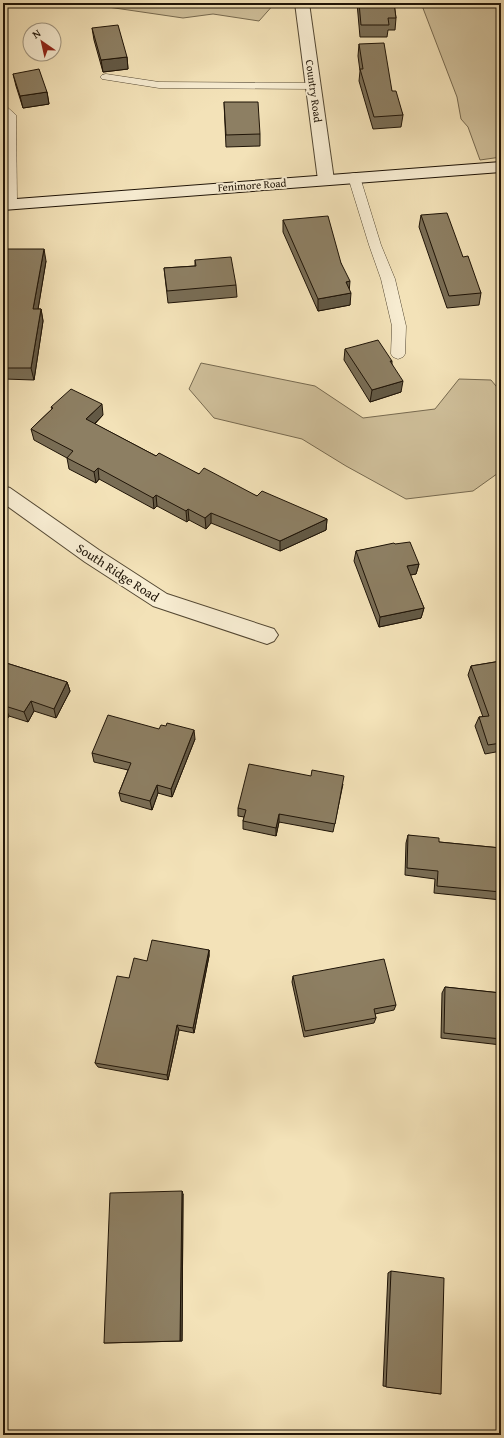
<svg xmlns="http://www.w3.org/2000/svg" width="504" height="1438" viewBox="0 0 504 1438" font-family="'Gentium Book Plus',serif">
<style>
.green{fill:#cfbf9a;stroke:#776a50}
.lines{fill:none;stroke-linecap:round;stroke-linejoin:round}
.lane-casing{stroke:#544833;stroke-width:1}
.street-casing{stroke:#544833;stroke-width:2}
.secondary-casing{stroke:#1f1407;stroke-width:2}
.lane{fill:#f7ecd1;fill-rule:evenodd}
.street{fill:#f7ecd1;fill-rule:evenodd}
.secondary{fill:#f7ecd1;fill-rule:evenodd}
.wall{fill:#796d55;stroke:#1f1407}
.shaded-wall{fill:#635945;stroke:#1f1407}
.building{fill:#8d7f63;stroke:#1f1407}
.labels{text-anchor:middle;stroke-width:4;stroke-linejoin:round;paint-order:stroke}
.far-street-label{font-size:11px;fill:#1f1407;stroke:#f7ecd1}
.street-label{font-size:13px;fill:#1f1407;stroke:#f7ecd1}
</style>
<rect width="100%" height="100%" fill="#f3e2b8"/>
<filter id="stains"><feTurbulence type="fractalNoise" baseFrequency=".005" numOctaves="4"/><feColorMatrix values="0 0 0 0 .2 0 0 0 0 .09 0 0 0 0 .02 0 0 0 .5 -.17"/></filter>
<radialGradient id="worn" r=".72"><stop offset=".6" stop-color="#630" stop-opacity="0"/><stop offset="1" stop-color="#630" stop-opacity=".3"/></radialGradient>
<g class="green">
<polygon points="102,3 275,3 259,21 213,14 183,18 101,6"/>
<polygon points="421,3 501,3 501,157 480,160 468,127 461,119 457,97"/>
<polygon points="201,363 315,386 363,418 435,409 459,379 491,380 501,392 501,471 473,491 406,499 346,466 302,439 214,418 189,389"/>
</g>
<g class="lines">
<defs>
<g id="lane">
<polygon points="106,74 159,82 314,83 318,84 320,86 318,88 314,89 159,88 102,79 100,77 102,75"/>
<polygon points="3,106 7,107 16,115 17,204 15,207 7,207 5,204"/>
<polygon points="354,173 358,174 360,177 381,245 395,279 406,326 405,354 403,357 398,359 393,357 391,354 392,326 381,279 369,245 348,177 350,174"/>
</g>
<g id="street">
<polygon points="295,3 309,3 334,180 332,183 326,185 320,183 318,180"/>
<polygon points="3,486 10,488 99,550 167,594 274,629 278,635 274,641 267,644 153,606 85,562 3,503"/>
</g>
<polygon id="secondary" points="501,162 501,172 3,210 3,200"/>
</defs>
<use href="#lane" class="lane-casing"/>
<use href="#street" class="street-casing"/>
<use href="#secondary" class="secondary-casing"/>
<use href="#lane" class="lane"/>
<use href="#street" class="street"/>
<use href="#secondary" class="secondary"/>
</g>
<g class="wall">
<polygon points="357,3 394,3 396,18 395,30 388,30 387,37 360,37"/>
<polygon points="92,28 127,57 128,69 103,72 94,40"/>
<polygon points="359,44 392,91 403,115 401,127 373,129 359,81 360,71 358,56"/>
<polygon points="13,74 47,92 49,104 23,108 16,86"/>
<polygon points="224,102 260,134 260,146 226,147"/>
<polygon points="421,215 463,257 481,293 479,305 447,308 419,227"/>
<polygon points="283,220 341,263 349,289 350,305 318,311 283,232"/>
<polygon points="195,260 236,285 237,297 168,303 164,268 195,266"/>
<polygon points="3,261 46,261 38,309 41,309 43,321 34,380 4,379 3,376"/>
<polygon points="345,349 392,361 392,364 401,392 370,402 344,360"/>
<polygon points="51,407 103,415 95,424 156,456 199,474 257,496 327,519 326,530 280,551 211,523 206,529 189,520 187,522 157,506 154,509 99,479 96,483 69,469 67,458 34,440 31,429 52,409"/>
<polygon points="395,544 419,564 416,574 410,575 424,608 421,618 379,627 354,561 356,551"/>
<polygon points="501,661 501,751 485,754 475,726 479,717 483,717 468,675 471,666"/>
<polygon points="3,662 67,682 70,691 56,718 34,711 28,722 9,716 3,726"/>
<polygon points="195,739 172,797 158,793 152,810 121,801 119,793 128,770 94,762 92,753"/>
<polygon points="343,784 333,832 279,822 276,836 243,829 243,821 244,817 238,816 238,808"/>
<polygon points="408,835 439,842 501,848 501,900 434,893 435,879 405,875 406,843"/>
<polygon points="209,950 209,956 194,1033 179,1030 168,1080 98,1067 95,1063 129,978 147,961"/>
<polygon points="293,976 396,1005 394,1010 375,1014 376,1018 374,1023 304,1037 292,982"/>
<polygon points="445,987 501,993 501,1045 441,1038 442,993"/>
<polygon points="183,1194 182,1341 104,1343"/>
<polygon points="391,1271 441,1394 383,1386 388,1273"/>
</g>
<g class="shaded-wall">
<polygon points="127,57 128,69 103,72 101,60"/>
<polygon points="47,92 49,104 23,108 20,96"/>
<polygon points="44,249 46,261 36,321 33,309"/>
<polygon points="350,281 349,293 346,282"/>
<polygon points="351,293 350,305 318,311 318,299"/>
<polygon points="41,309 43,321 34,380 31,368"/>
<polygon points="403,381 401,392 370,402 372,390"/>
<polygon points="102,404 103,415 88,430 86,419"/>
<polygon points="98,468 99,479 96,483 94,472"/>
<polygon points="156,495 157,506 154,509 153,498"/>
<polygon points="188,509 189,520 187,522 186,511"/>
<polygon points="211,513 211,523 206,529 205,518"/>
<polygon points="327,519 326,530 280,551 280,541"/>
<polygon points="419,564 416,574 405,576 407,566"/>
<polygon points="424,608 421,618 379,627 380,617"/>
<polygon points="67,682 70,691 56,718 54,709"/>
<polygon points="31,701 34,711 28,722 24,712"/>
<polygon points="5,706 9,716 3,726 3,711"/>
<polygon points="194,730 195,739 172,797 171,789"/>
<polygon points="157,785 158,793 152,810 150,801"/>
<polygon points="279,814 279,822 276,836 276,828"/>
<polygon points="209,950 209,956 194,1033 193,1028"/>
<polygon points="177,1025 179,1030 168,1080 167,1075"/>
<polygon points="182,1191 183,1194 182,1341 180,1341"/>
</g>
<g class="building">
<polygon points="359,3 394,3 396,18 388,18 389,25 361,25"/>
<polygon points="118,25 127,57 101,60 92,28"/>
<polygon points="384,43 392,91 396,91 403,115 374,117 360,69 363,69 359,44"/>
<polygon points="39,69 47,92 20,96 13,74"/>
<polygon points="224,102 258,102 260,134 226,135"/>
<polygon points="447,213 463,257 468,256 481,293 449,296 421,215"/>
<polygon points="328,216 341,263 350,281 346,282 351,293 318,299 283,220"/>
<polygon points="6,249 44,249 33,309 41,309 31,368 3,368 3,261"/>
<polygon points="231,257 236,285 167,291 164,268 196,266 195,260"/>
<polygon points="378,340 392,361 390,361 403,381 372,390 345,349"/>
<polygon points="71,389 102,404 86,419 156,456 159,453 199,474 204,468 257,496 262,491 327,519 280,541 211,513 205,518 188,509 186,511 156,495 153,498 98,468 94,472 67,458 73,451 31,429 53,408 51,407"/>
<polygon points="410,542 419,564 407,566 424,608 380,617 356,551 394,543 395,544"/>
<polygon points="501,661 501,743 488,745 479,717 489,716 471,666"/>
<polygon points="3,662 67,682 54,709 31,701 24,712 5,706 3,711"/>
<polygon points="108,715 159,729 161,725 166,726 167,723 194,730 171,789 157,785 150,801 119,793 131,763 92,753"/>
<polygon points="249,764 311,776 312,770 344,776 335,824 279,814 276,828 243,821 246,810 238,808"/>
<polygon points="408,835 439,838 439,842 501,848 501,892 437,886 438,871 407,868"/>
<polygon points="152,940 209,950 193,1028 177,1025 167,1075 95,1063 117,976 129,978 134,958 147,961"/>
<polygon points="384,959 396,1005 374,1009 376,1018 305,1031 293,976"/>
<polygon points="445,987 501,993 501,1039 444,1033"/>
<polygon points="182,1191 180,1341 104,1343 110,1193"/>
<polygon points="391,1271 444,1278 441,1394 386,1387"/>
</g>
<g class="labels">
<g class="far-street-label">
<text transform="translate(314 91) rotate(82)" y="4">Country Road</text>
<text transform="translate(252 185) rotate(-4)" y="4">Fenimore Road</text>
</g>
<g class="street-label">
<text transform="translate(118 572) rotate(33)" y="5">South Ridge Road</text>
</g>
</g>
<rect width="504" height="1438" fill="none" stroke="#f3e2b8" stroke-width="16"/>
<rect x="4" y="4" width="496" height="1430" fill="none" stroke="#1f1407" stroke-width="2"/>
<rect x="8" y="8" width="488" height="1422" fill="none" stroke="#1f1407"/>
<g transform="translate(42 42) rotate(326)"><circle r="19" fill="#f7ecd1" stroke="#a19680"/>
<path d="M0-3L7 15L0 10L-7 15Z" fill="#8f2418"/>
<text y="-6" font-size="11" font-weight="bold" text-anchor="middle" fill="#1f1407">N</text>
</g>
<rect width="100%" height="100%" filter="url(#stains)"/>
<rect width="100%" height="100%" fill="url(#worn)"/>
</svg>
